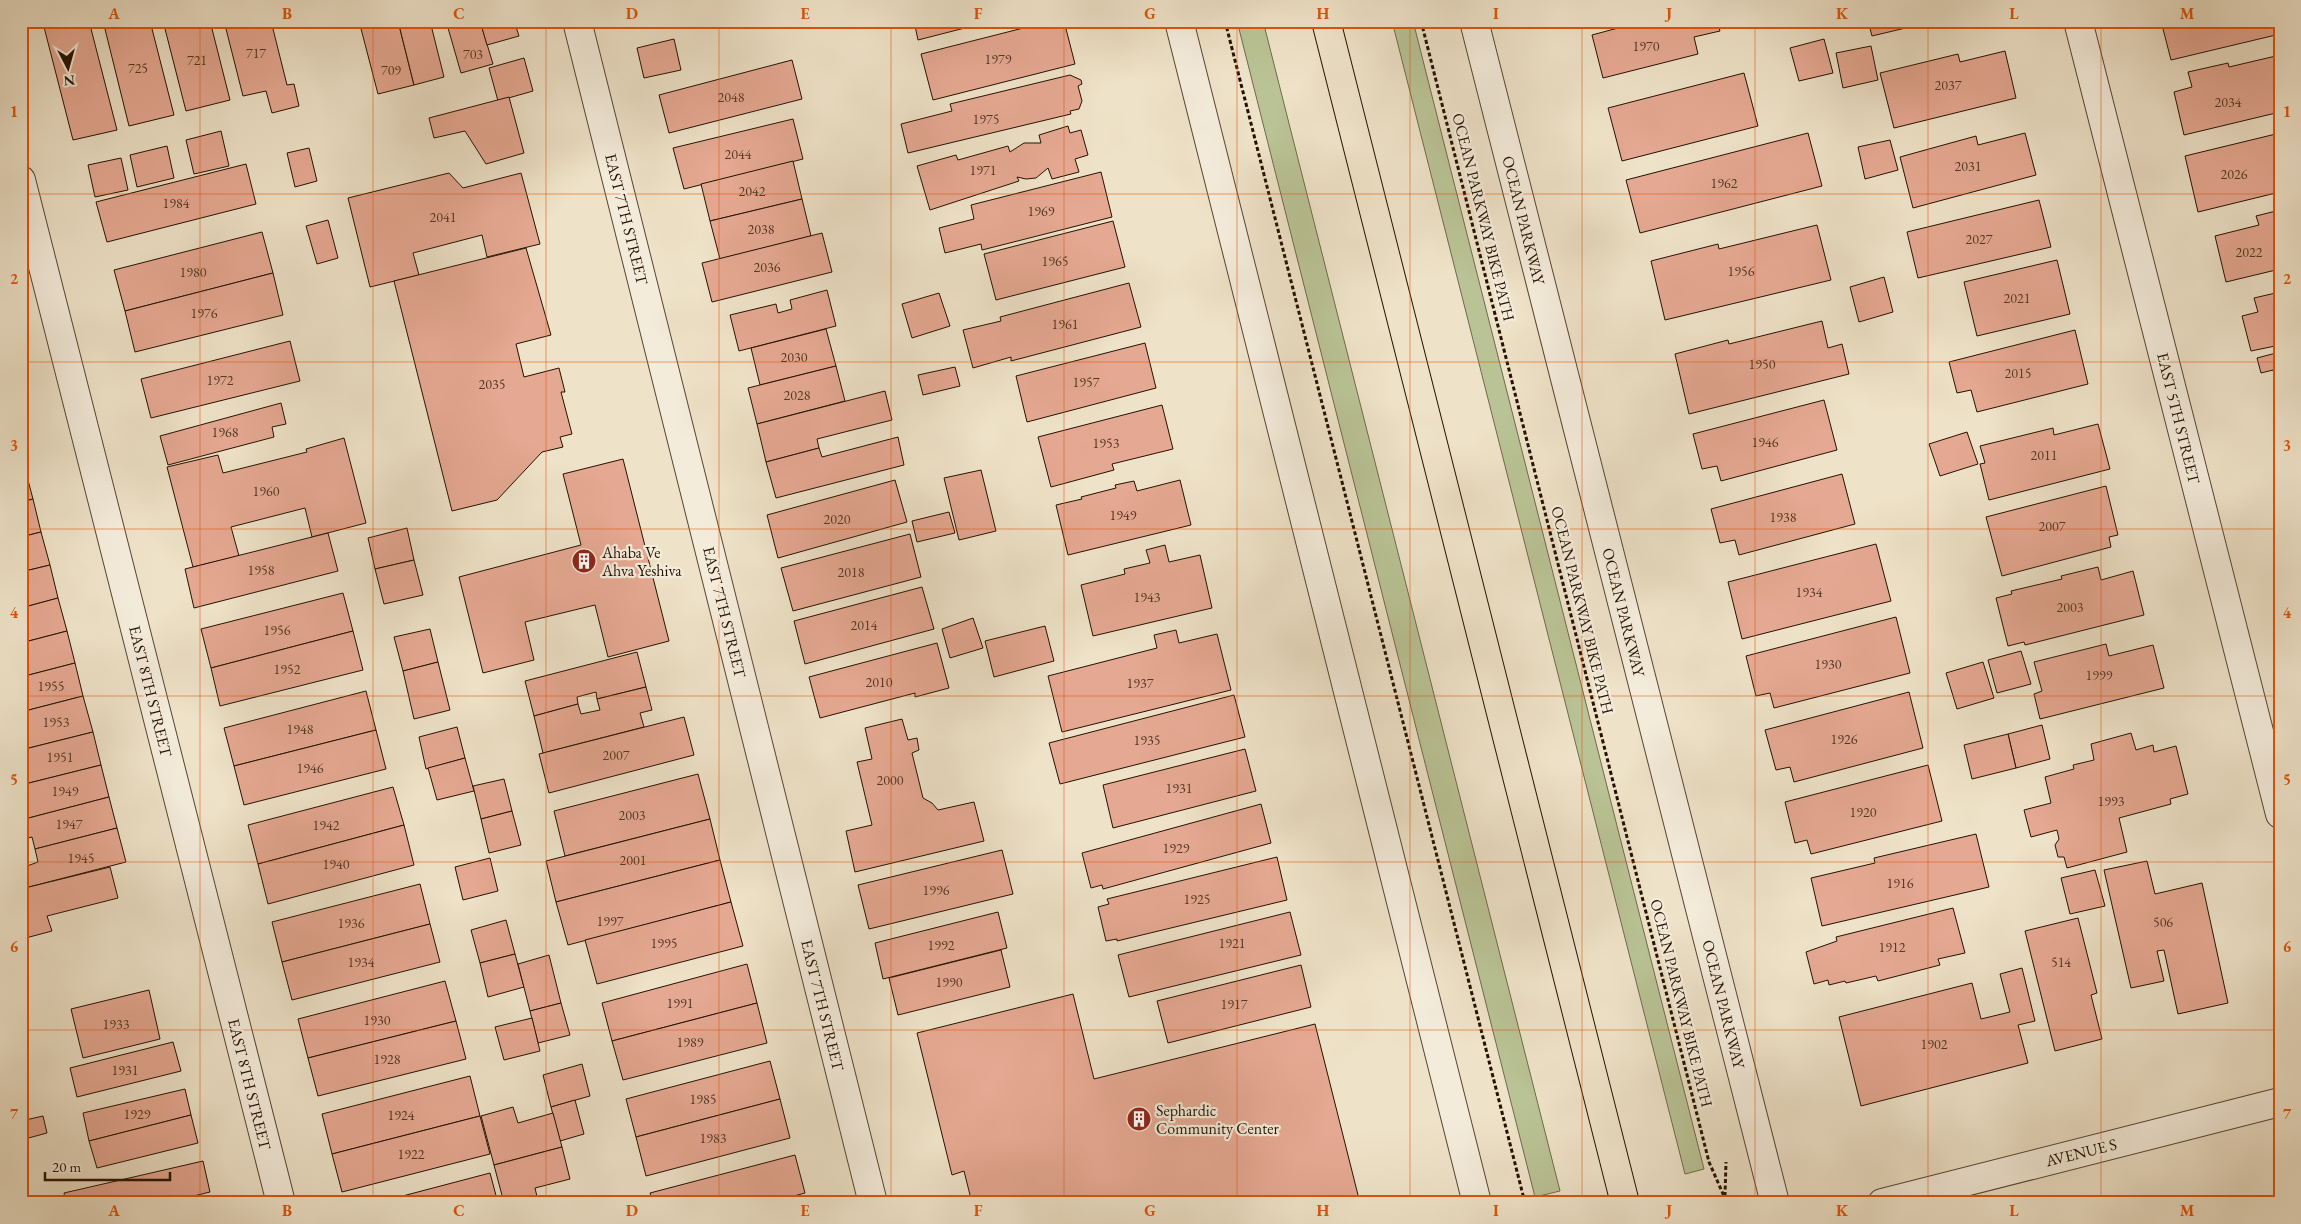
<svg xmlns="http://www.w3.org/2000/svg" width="2301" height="1224" viewBox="0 0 2301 1224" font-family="'EB Garamond',serif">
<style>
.green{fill:#b9c395;stroke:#6f6a4a}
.building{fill:#e5a892;stroke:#251100}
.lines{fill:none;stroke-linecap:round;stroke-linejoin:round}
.street-casing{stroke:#574532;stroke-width:30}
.primary-casing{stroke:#251100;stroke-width:30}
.path{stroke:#251100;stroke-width:3;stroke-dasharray:4 2.5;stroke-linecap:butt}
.street{stroke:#f4ecdb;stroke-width:28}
.primary{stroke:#eee2c8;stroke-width:28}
.grid{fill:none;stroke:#de550b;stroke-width:1;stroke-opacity:0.55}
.labels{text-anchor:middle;stroke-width:4.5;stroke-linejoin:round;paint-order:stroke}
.number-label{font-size:14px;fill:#553724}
.street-label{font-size:16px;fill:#251100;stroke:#f4ecdb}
.poi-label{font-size:16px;fill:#251100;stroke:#f4ecdb;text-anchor:start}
.neatline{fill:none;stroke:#de550b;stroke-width:2}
.grid-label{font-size:16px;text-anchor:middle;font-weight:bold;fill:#de550b}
</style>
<rect width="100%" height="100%" fill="#eee2c8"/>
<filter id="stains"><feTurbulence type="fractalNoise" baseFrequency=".004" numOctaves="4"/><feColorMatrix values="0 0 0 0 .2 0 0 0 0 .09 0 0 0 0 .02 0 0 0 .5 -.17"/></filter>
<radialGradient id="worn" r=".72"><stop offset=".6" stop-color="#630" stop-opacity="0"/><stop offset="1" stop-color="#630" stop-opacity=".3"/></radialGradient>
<g class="green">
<polygon points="1237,21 1263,21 1560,1191 1535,1197"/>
<polygon points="1392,21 1413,21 1704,1169 1685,1174"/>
</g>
<g class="building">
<polygon points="66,21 89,21 117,130 73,140 44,27"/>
<polygon points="103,21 150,21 174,115 129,126"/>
<polygon points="163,21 210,21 230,100 186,111"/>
<polygon points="224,21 271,21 287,85 294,84 299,106 272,113 266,91 243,96"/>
<polygon points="359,21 398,21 414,85 378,94"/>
<polygon points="398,21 430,21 444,77 414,85"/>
<polygon points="446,21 480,21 493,64 461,73"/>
<polygon points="480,21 514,21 519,36 487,45"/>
<polygon points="914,21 992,21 918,40"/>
<polygon points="1051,21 1064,21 1075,64 933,100 921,54"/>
<polygon points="1644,21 1717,21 1720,31 1694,37 1698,54 1603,78 1592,35"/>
<polygon points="1868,21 1935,21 1872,36"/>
<polygon points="2161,21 2280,21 2280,34 2171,60"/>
<polygon points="674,39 681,70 644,78 637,48"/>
<polygon points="1824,39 1833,73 1799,81 1790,48"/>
<polygon points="1871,46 1878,80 1843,88 1836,53"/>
<polygon points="2005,51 2016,98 1894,128 1880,73 1958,54 1960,62"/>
<polygon points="2280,55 2280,112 2184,135 2174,92 2192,87 2188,72 2228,63 2229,67"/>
<polygon points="524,58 533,91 498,101 489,68"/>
<polygon points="792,60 802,99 669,133 659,95"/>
<polygon points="1744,73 1758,126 1622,161 1608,108"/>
<polygon points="1070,75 1081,80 1082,84 1078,86 1082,101 1079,109 1070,111 1071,114 908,153 901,124 952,111 950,104"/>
<polygon points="509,97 524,153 486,164 465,131 434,138 429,118"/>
<polygon points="793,119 803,159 684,189 673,148"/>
<polygon points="1068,126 1070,133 1081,130 1088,155 1075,159 1079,172 1052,179 1048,168 1036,178 1026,179 1017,177 1019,181 930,210 917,166 956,155 958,160 1008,146 1010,152 1024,143 1041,143 1039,135"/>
<polygon points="221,131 229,166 194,174 186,140"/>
<polygon points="1808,133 1822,186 1640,233 1626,180"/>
<polygon points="2025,133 2036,175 1913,208 1900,157 1976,136 1978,145"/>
<polygon points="2280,133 2280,192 2198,212 2185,156"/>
<polygon points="1890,140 1898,170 1865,179 1858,147"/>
<polygon points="167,146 174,178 137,187 130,155"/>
<polygon points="309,148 317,181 295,187 287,153"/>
<polygon points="121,158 128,190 95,197 88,165"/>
<polygon points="793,161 802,199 710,221 701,184"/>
<polygon points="246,164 256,204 107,242 96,202"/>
<polygon points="1101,172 1112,217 982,250 981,244 945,253 939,228 974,219 971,205"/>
<polygon points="449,173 463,188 521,173 540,244 487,257 482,235 413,253 419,275 370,287 348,198"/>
<polygon points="802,199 811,236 720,259 710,221"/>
<polygon points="2039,200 2051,247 1918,278 1907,232"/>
<polygon points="2280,210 2280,269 2226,282 2215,236 2259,225 2256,216"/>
<polygon points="328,220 338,258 317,264 306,226"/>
<polygon points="1113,221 1125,267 996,300 984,254"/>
<polygon points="1817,225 1831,280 1665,320 1651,261 1718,244 1719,249"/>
<polygon points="262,232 273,273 125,311 114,270"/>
<polygon points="822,233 832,272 712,302 702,263"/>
<polygon points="526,248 551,335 516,344 524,377 559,368 565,392 561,392 572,434 560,437 563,447 542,452 497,500 452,511 394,281"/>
<polygon points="2057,260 2070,314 1977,336 1964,282"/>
<polygon points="273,273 283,315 135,352 125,311"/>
<polygon points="1884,277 1893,312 1859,322 1850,287"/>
<polygon points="1129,283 1141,327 1011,361 1011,357 973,368 963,330 1001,321 1000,317"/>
<polygon points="827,290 836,326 739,351 730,315 776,304 778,313 792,309 790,300"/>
<polygon points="2280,292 2280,345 2251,351 2242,316 2258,312 2254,298"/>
<polygon points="939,293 950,326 912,338 902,304"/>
<polygon points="1822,321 1828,348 1842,344 1849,374 1689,414 1675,354 1728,340 1729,344"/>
<polygon points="826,329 836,366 760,385 751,348"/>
<polygon points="2075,330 2088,384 1977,412 1971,390 1957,393 1949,362"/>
<polygon points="290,341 300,381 151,418 141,379"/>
<polygon points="1145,343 1156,388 1027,422 1016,376"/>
<polygon points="2280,352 2280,395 2273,370 2261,373 2257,358"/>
<polygon points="836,366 845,401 757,424 748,388"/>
<polygon points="955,367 960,386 923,395 918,375"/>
<polygon points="885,391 892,420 817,439 819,448 766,462 757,424"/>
<polygon points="1824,400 1837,450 1721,481 1717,466 1702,469 1693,434"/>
<polygon points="281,403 286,424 272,427 274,437 168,465 160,436"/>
<polygon points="1162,405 1173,449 1112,464 1114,470 1051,487 1038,437"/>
<polygon points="2098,424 2110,469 1989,500 1980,464 1985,463 1980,446 2053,428 2054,435"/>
<polygon points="1967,432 1978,464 1940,476 1929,444"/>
<polygon points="898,437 904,465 776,498 766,462 819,448 822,457"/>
<polygon points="344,438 366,523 312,537 305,508 231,527 239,556 193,567 167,467 218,455 223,473 307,452 306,449"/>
<polygon points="623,459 669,641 608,657 595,605 525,622 534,660 483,673 459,577 581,545 563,474"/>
<polygon points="24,465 33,499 21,502 21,466"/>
<polygon points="981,470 996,531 959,540 944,478"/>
<polygon points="1842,474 1855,524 1739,555 1735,540 1720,543 1711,509"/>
<polygon points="895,480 907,522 778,558 767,515"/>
<polygon points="1180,480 1191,525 1068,555 1056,505 1082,499 1081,497 1116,488 1115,485 1134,481 1137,491"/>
<polygon points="2106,486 2118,535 2109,537 2111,547 2002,576 1986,517"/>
<polygon points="33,499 41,532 21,537 21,502"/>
<polygon points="949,512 955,533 917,542 912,521"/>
<polygon points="407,528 414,560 375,569 368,538"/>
<polygon points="41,532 50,565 21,572 21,537"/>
<polygon points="328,533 338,571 194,608 185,569"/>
<polygon points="910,534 921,577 793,611 781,568"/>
<polygon points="1876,544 1891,601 1742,639 1728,582"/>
<polygon points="1165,545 1169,562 1200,555 1212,608 1093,636 1081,585 1125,574 1124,569 1150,563 1146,550"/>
<polygon points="414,560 423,595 384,604 375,569"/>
<polygon points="50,565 58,598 21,608 21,572"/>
<polygon points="2098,567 2101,580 2133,571 2144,615 2025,645 2024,642 2008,646 1996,598 2012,594 2011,591 2062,579 2061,576"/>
<polygon points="922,587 934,629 805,664 794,621"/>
<polygon points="343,593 353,631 211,668 201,629"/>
<polygon points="58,598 67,631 21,643 21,608"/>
<polygon points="1896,617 1910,673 1774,708 1770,693 1756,696 1746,656"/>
<polygon points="973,618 983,648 950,658 942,629"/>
<polygon points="1045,626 1054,661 994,677 985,641"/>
<polygon points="430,629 438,662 403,671 394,637"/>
<polygon points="1176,630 1179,643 1217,634 1231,690 1062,732 1048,676 1157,648 1154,635"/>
<polygon points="67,631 75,663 21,677 21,643"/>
<polygon points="353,631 363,670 220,706 211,668"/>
<polygon points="937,643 949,688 915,697 915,693 820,718 809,677"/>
<polygon points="2106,644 2109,656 2153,645 2164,688 2040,719 2034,694 2042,691 2034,662"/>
<polygon points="2021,651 2031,684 1997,693 1988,660"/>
<polygon points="637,652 646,687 597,699 596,692 577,697 578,704 534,716 525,681"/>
<polygon points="438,662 450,710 414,719 403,671"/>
<polygon points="1983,662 1994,698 1957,709 1946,673"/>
<polygon points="75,663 83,696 21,712 21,677"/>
<polygon points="646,687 652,710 640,713 644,727 543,753 534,716 578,704 581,714 600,710 597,699"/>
<polygon points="366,691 376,730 234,766 224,728"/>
<polygon points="1909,692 1923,748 1794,782 1790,767 1776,770 1765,730"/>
<polygon points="1234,695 1245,737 1060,784 1049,743"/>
<polygon points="83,696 93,732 21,750 21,712"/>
<polygon points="684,717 694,755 549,793 539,754"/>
<polygon points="902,719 908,740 917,738 919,750 912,753 923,798 932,803 938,810 974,802 984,841 855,872 846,831 872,825 857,762 872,759 865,728"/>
<polygon points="2042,725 2050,759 2016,768 2008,734"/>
<polygon points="457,727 465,758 426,769 419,737"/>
<polygon points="376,730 386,769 244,805 234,766"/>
<polygon points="93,732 101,765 21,785 21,750"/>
<polygon points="2131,733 2136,750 2153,745 2154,752 2176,746 2188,794 2170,799 2171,804 2119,818 2127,852 2067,868 2064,857 2058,857 2055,845 2059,839 2057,830 2031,837 2024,810 2051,803 2045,777 2074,769 2073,765 2094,760 2091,744"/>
<polygon points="2008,734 2016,768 1972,779 1964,745"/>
<polygon points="1245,749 1256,791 1113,828 1103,785"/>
<polygon points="465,758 474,791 437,800 428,768"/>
<polygon points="101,765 109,797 21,820 21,785"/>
<polygon points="1928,765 1942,821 1811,854 1807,840 1795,843 1785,802"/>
<polygon points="698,774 710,819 565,856 554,811"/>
<polygon points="504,779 512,811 481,819 473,786"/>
<polygon points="393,787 404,825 258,864 248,825"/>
<polygon points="109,797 117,828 35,849 32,837 21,840 21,820"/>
<polygon points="1261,804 1271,843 1103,889 1102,885 1091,888 1082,853"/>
<polygon points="512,811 521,845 489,853 481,819"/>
<polygon points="710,819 720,860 556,902 546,861"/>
<polygon points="404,825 414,865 268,904 258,864"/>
<polygon points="117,828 126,862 21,889 21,859 25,858 27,866 38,862 35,849"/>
<polygon points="1976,834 1989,887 1822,926 1811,878 1875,863 1874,858"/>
<polygon points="1002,850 1013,894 869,929 858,885"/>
<polygon points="1277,857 1287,900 1117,941 1117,939 1106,941 1098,907 1109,904 1107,899"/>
<polygon points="490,858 498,891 463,900 455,867"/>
<polygon points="720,860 731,902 568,945 556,902"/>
<polygon points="2147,861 2155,894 2202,883 2228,1003 2178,1014 2164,950 2157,951 2164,981 2131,988 2104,870"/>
<polygon points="110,867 118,898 47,916 52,931 22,939 21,889"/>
<polygon points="2095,870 2105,906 2070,914 2061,878"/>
<polygon points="420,884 430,924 282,962 272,922"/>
<polygon points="731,902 743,946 597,984 585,940"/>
<polygon points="1953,908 1965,953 1938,959 1940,965 1878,981 1876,976 1846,983 1845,981 1829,985 1828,980 1814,984 1806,952 1837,941 1836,937"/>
<polygon points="998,912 1007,948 883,979 875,943"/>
<polygon points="1290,912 1301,955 1129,997 1118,955"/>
<polygon points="2078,918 2097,993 2091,995 2102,1039 2055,1051 2025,931"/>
<polygon points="506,920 515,954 480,963 471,930"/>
<polygon points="430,924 440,962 292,1000 282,962"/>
<polygon points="1001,950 1010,987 898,1015 889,978"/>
<polygon points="515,954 524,987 488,997 480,963"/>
<polygon points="549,955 561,1003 530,1011 518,964"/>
<polygon points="747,964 757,1003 612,1041 602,1003"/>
<polygon points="1301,965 1311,1007 1168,1043 1157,1001"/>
<polygon points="2022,968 2035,1021 2018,1025 2028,1063 1861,1106 1839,1017 1972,983 1981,1019 2010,1012 2000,974"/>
<polygon points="445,981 456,1021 308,1058 298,1019"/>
<polygon points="149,990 160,1039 83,1058 71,1009"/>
<polygon points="1073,994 1094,1079 1315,1024 1360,1203 972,1203 964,1171 952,1175 917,1033"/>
<polygon points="561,1003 570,1035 538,1043 530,1011"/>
<polygon points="757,1003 767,1043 623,1080 612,1041"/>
<polygon points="532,1018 540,1051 504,1060 495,1027"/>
<polygon points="456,1021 466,1059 318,1096 308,1058"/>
<polygon points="173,1042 181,1071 77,1097 70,1068"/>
<polygon points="770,1061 780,1099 636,1137 626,1099"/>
<polygon points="582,1064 590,1096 551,1107 543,1075"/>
<polygon points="470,1076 480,1116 332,1154 322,1114"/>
<polygon points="185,1089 191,1115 89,1141 83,1113"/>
<polygon points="780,1099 790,1138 646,1176 636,1137"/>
<polygon points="575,1100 584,1134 560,1141 551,1107"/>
<polygon points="513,1107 518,1123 553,1113 562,1147 494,1165 481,1116"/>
<polygon points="191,1115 198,1143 97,1168 89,1141"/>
<polygon points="43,1116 47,1133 21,1140 21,1121"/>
<polygon points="480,1116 490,1154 342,1192 332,1154"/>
<polygon points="562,1147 570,1179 535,1188 538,1201 504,1203 494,1165"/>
<polygon points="795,1155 805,1193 768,1203 653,1203 650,1193"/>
<polygon points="203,1161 210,1192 165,1203 66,1203 64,1193"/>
<polygon points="490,1173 498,1203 376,1203"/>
<polygon points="189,1197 190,1203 165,1203"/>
</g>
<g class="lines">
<defs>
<g id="street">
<polyline points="577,21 873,1203"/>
<polyline points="1179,21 1477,1203"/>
<polyline points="1474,21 1775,1203"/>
<polyline points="2078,21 2280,814"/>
<polyline points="21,180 281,1203"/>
<polyline points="1882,1203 2280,1102"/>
</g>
<polyline id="primary" points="1326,21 1625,1203"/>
</defs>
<use href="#street" class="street-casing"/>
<use href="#primary" class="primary-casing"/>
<g class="path">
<polyline points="1225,21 1525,1203"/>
<polyline points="1421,21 1709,1162 1727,1203"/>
<polyline points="1725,1196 1726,1162"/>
</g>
<use href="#street" class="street"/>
<use href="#primary" class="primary"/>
</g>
<path class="grid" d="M 200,21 L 200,1203M 373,21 L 373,1203M 546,21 L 546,1203M 719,21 L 719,1203M 891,21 L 891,1203M 1064,21 L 1064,1203M 1237,21 L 1237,1203M 1410,21 L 1410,1203M 1582,21 L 1582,1203M 1755,21 L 1755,1203M 1928,21 L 1928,1203M 2101,21 L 2101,1203M 21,194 L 2280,194M 21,362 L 2280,362M 21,529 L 2280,529M 21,696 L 2280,696M 21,862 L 2280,862M 21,1030 L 2280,1030"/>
<defs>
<symbol id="building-disc" viewBox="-11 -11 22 22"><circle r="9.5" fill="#8f2418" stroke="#f4ecdb"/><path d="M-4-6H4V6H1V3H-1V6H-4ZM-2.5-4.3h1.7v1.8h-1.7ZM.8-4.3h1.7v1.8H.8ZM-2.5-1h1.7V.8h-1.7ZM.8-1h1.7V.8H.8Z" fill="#fff"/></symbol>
</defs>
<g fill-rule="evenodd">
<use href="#building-disc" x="570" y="547" width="28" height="28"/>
<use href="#building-disc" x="1125" y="1105" width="28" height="28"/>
</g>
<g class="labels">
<g class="number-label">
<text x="1646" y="51">1970</text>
<text x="256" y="58">717</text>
<text x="473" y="59">703</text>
<text x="998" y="64">1979</text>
<text x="197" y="65">721</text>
<text x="138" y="73">725</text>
<text x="391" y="75">709</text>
<text x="1948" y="90">2037</text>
<text x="731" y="102">2048</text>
<text x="2228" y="107">2034</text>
<text x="986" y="124">1975</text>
<text x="738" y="159">2044</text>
<text x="1968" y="171">2031</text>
<text x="983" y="175">1971</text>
<text x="2234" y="179">2026</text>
<text x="1724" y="188">1962</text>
<text x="752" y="196">2042</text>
<text x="176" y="208">1984</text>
<text x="1041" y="216">1969</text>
<text x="443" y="222">2041</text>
<text x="761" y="234">2038</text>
<text x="1979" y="244">2027</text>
<text x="2249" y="257">2022</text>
<text x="1055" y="266">1965</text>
<text x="767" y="272">2036</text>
<text x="1741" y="276">1956</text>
<text x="193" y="277">1980</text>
<text x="2017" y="303">2021</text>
<text x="204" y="318">1976</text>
<text x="1065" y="329">1961</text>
<text x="794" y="362">2030</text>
<text x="1762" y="369">1950</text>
<text x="2018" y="378">2015</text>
<text x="220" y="385">1972</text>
<text x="1086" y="387">1957</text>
<text x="492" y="389">2035</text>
<text x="797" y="400">2028</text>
<text x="225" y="437">1968</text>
<text x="1765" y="447">1946</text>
<text x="1106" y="448">1953</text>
<text x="2044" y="460">2011</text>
<text x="266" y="496">1960</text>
<text x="1123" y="520">1949</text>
<text x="1783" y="522">1938</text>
<text x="837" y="524">2020</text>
<text x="2052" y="531">2007</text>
<text x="261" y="575">1958</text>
<text x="851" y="577">2018</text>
<text x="1809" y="597">1934</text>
<text x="1147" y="602">1943</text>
<text x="2070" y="612">2003</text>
<text x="864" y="630">2014</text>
<text x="277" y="635">1956</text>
<text x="1828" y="669">1930</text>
<text x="287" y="674">1952</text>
<text x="2099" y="680">1999</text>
<text x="879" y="687">2010</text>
<text x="1140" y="688">1937</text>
<text x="51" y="691">1955</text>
<text x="56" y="727">1953</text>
<text x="300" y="734">1948</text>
<text x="1844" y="744">1926</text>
<text x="1147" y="745">1935</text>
<text x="616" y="760">2007</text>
<text x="60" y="762">1951</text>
<text x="310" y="773">1946</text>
<text x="890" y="785">2000</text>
<text x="1179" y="793">1931</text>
<text x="65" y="796">1949</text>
<text x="2111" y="806">1993</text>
<text x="1863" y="817">1920</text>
<text x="632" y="820">2003</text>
<text x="69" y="829">1947</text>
<text x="326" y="830">1942</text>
<text x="1176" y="853">1929</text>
<text x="81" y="863">1945</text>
<text x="633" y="865">2001</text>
<text x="336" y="869">1940</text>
<text x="1900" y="888">1916</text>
<text x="936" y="895">1996</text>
<text x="1197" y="904">1925</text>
<text x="610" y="926">1997</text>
<text x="2163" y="927">506</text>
<text x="351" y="928">1936</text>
<text x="664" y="948">1995</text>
<text x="1232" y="948">1921</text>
<text x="941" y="950">1992</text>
<text x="1892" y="952">1912</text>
<text x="361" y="967">1934</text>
<text x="2061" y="967">514</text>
<text x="949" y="987">1990</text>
<text x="680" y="1008">1991</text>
<text x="1234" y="1009">1917</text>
<text x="377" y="1025">1930</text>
<text x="116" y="1029">1933</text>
<text x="690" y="1047">1989</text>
<text x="1934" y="1049">1902</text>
<text x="387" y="1064">1928</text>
<text x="125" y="1075">1931</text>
<text x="703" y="1104">1985</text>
<text x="137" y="1119">1929</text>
<text x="401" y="1120">1924</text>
<text x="713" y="1143">1983</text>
<text x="411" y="1159">1922</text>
</g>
<g class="street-label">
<text transform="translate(1484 217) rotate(76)" y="6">OCEAN PARKWAY BIKE PATH</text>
<text transform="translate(627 219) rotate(76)" y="6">EAST 7TH STREET</text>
<text transform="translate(1524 220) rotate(76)" y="6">OCEAN PARKWAY</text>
<text transform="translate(2179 418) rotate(76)" y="6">EAST 5TH STREET</text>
<text transform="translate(1583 610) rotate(76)" y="6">OCEAN PARKWAY BIKE PATH</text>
<text transform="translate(725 612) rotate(76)" y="6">EAST 7TH STREET</text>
<text transform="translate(1624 612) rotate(76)" y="6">OCEAN PARKWAY</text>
<text transform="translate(151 691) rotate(76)" y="6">EAST 8TH STREET</text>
<text transform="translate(1682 1003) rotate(76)" y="6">OCEAN PARKWAY BIKE PATH</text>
<text transform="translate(1724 1004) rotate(76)" y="6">OCEAN PARKWAY</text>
<text transform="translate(823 1005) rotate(76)" y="6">EAST 7TH STREET</text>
<text transform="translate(250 1084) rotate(76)" y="6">EAST 8TH STREET</text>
<text transform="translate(2081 1152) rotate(-14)" y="6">AVENUE S</text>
</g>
<g class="poi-label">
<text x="602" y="558">Ahaba Ve<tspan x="602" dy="18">Ahva Yeshiva</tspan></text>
<text x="1156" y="1116">Sephardic<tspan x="1156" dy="18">Community Center</tspan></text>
</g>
</g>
<rect width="2301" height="1224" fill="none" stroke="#eee2c8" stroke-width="55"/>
<g transform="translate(68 68) rotate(174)" stroke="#f4ecdb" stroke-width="4" paint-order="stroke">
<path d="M0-4L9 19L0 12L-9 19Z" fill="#251100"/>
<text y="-8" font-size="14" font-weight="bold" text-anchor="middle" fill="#251100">N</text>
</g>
<path d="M45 1172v8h125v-8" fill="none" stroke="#251100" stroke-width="2.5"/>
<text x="52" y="1172" font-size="15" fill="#251100" stroke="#f4ecdb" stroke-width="4" paint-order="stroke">20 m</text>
<rect x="28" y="28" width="2246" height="1168" class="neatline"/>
<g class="grid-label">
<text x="114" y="19">A</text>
<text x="287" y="19">B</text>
<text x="459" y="19">C</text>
<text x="632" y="19">D</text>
<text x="805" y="19">E</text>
<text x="978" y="19">F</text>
<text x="1150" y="19">G</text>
<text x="1323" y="19">H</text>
<text x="1496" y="19">I</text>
<text x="1669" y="19">J</text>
<text x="1842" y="19">K</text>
<text x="2014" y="19">L</text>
<text x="2187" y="19">M</text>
<text x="14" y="117">1</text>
<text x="2287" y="117">1</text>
<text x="14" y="284">2</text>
<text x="2287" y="284">2</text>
<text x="14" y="451">3</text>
<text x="2287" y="451">3</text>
<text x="14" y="618">4</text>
<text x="2287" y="618">4</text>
<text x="14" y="785">5</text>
<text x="2287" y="785">5</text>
<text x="14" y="952">6</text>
<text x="2287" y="952">6</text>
<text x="14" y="1119">7</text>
<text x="2287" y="1119">7</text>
<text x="114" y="1216">A</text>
<text x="287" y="1216">B</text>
<text x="459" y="1216">C</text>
<text x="632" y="1216">D</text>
<text x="805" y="1216">E</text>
<text x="978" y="1216">F</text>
<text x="1150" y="1216">G</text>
<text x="1323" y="1216">H</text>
<text x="1496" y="1216">I</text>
<text x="1669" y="1216">J</text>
<text x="1842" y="1216">K</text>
<text x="2014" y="1216">L</text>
<text x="2187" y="1216">M</text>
</g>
<rect width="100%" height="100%" filter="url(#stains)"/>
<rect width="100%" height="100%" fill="url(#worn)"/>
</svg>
